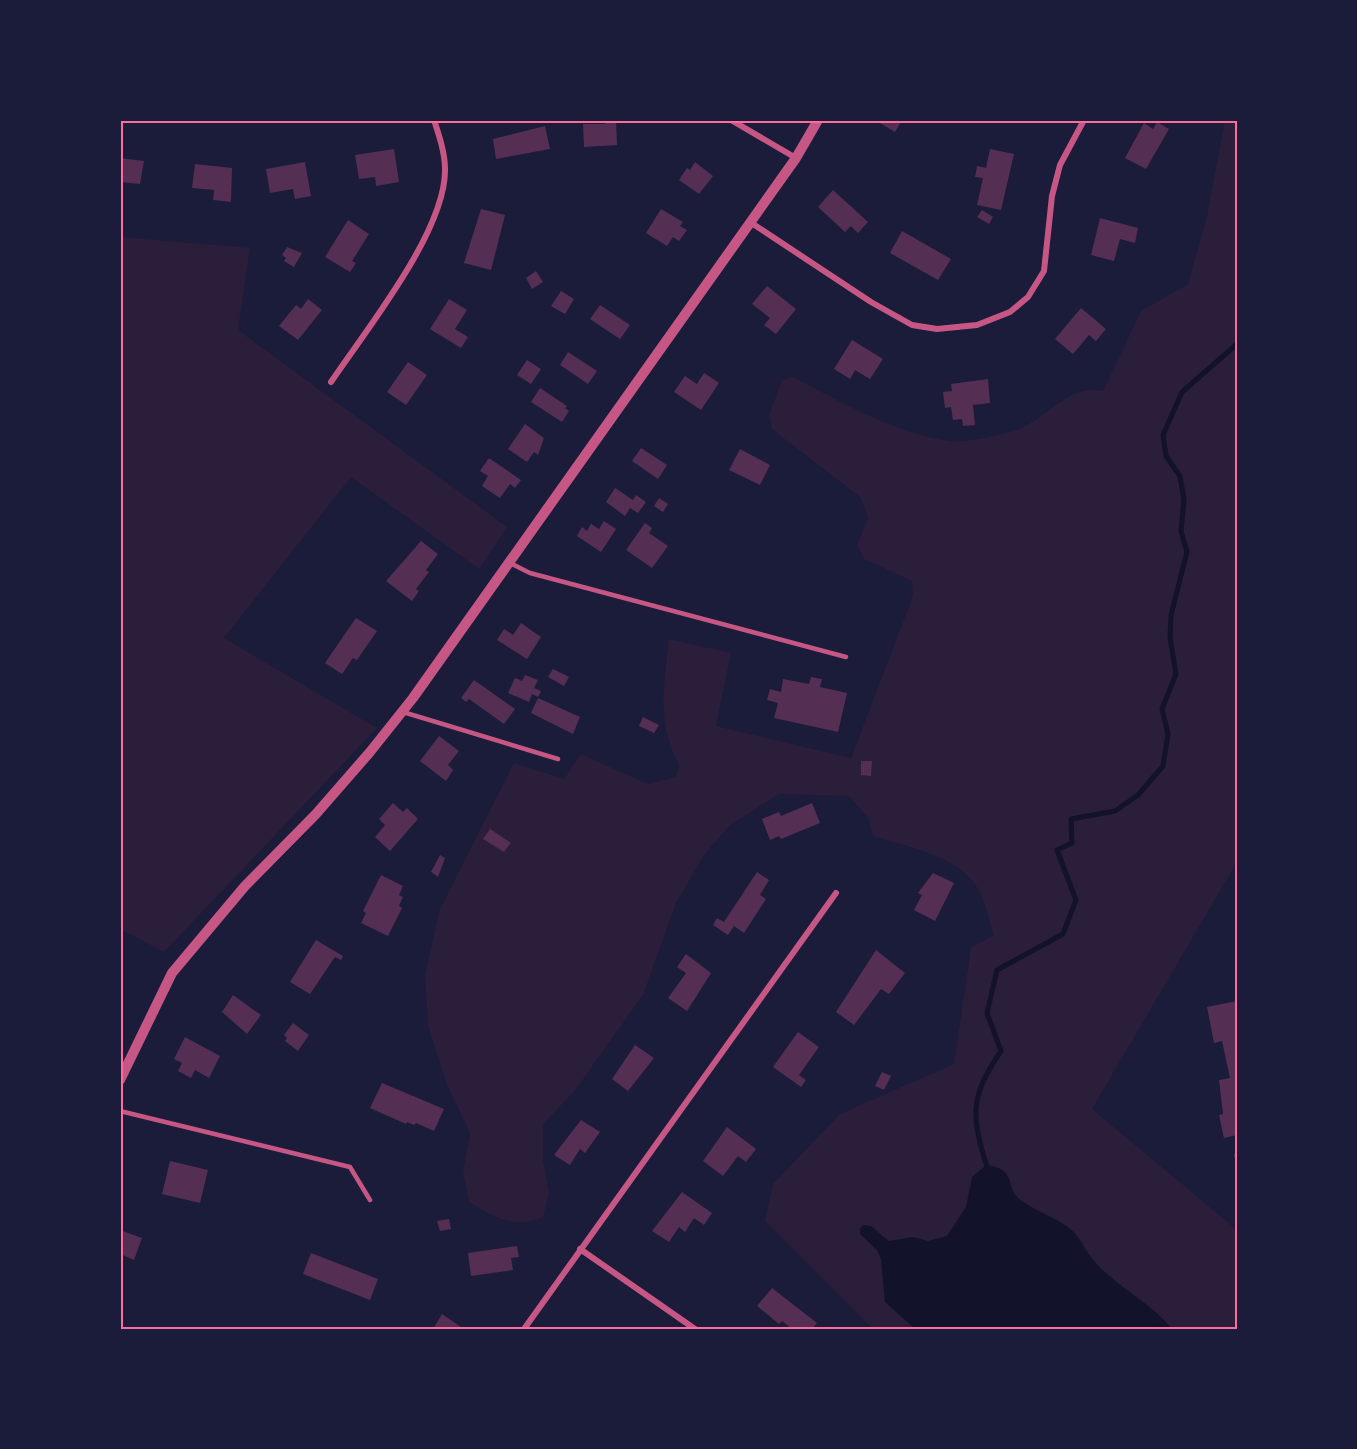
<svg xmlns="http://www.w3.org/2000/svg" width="1357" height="1449" viewBox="0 0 1357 1449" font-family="Rubik,sans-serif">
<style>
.green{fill:#2a1e3b}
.water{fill:#12122b}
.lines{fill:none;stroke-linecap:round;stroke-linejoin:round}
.stream{stroke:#12122b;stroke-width:5}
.building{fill:#542f53}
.service{stroke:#c65784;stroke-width:4.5}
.minor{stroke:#c65784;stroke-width:6}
.tertiary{stroke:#c65784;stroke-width:10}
.neatline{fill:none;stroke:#ff6b9d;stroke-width:2}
</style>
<rect width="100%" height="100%" fill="#1b1b3a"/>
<g class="green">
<path d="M 1225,120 L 1237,120 L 1237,862 L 1092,1109 L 1237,1230 L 1237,1329 L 873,1329 L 765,1221 L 773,1184 L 840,1114 L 954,1064 L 971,948 L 994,935 C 989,921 986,904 979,891 C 962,856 907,847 873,836 L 868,818 L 849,796 L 779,794 L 730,825 L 704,855 L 676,903 L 643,995 L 574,1092 L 543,1124 L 543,1160 L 549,1193 L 543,1217 C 514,1230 494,1217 469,1202 L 463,1171 L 470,1133 L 447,1085 L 428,1026 L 425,975 L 440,909 L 514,763 L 564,779 L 581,754 L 648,784 L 676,777 L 679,765 C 656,721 664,686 669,639 L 731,653 L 716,726 L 851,758 L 913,596 L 912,581 L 864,559 L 857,545 L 868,518 L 861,498 L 772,429 L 769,415 L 782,380 L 793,377 C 844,403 893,433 950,441 C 963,443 1001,435 1014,431 C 1047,420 1066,384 1103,391 L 1141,311 L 1188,284 L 1207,216 Z"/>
<polygon points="120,237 250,248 238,330 507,527 479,569 351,477 224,638 377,728 164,952 120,929"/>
</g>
<path class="water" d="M 986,1165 C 1019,1169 1003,1188 1022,1201 C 1037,1212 1056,1217 1070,1229 C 1082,1238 1085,1252 1095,1262 C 1118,1288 1150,1302 1172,1329 L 915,1329 L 885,1302 L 881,1259 L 877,1250 L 860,1234 L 860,1228 L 864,1225 L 871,1226 L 889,1241 L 913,1237 L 928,1241 L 947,1236 L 966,1207 L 972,1177 Z"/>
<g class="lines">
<path class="stream" d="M 988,1170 C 971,1116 969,1098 1001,1051 L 987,1013 L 997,970 L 1063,934 L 1076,900 L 1057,850 L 1072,843 L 1071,819 L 1115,811 L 1138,795 L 1163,766 L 1168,734 L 1162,709 L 1176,674 L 1170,638 L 1171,615 L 1187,552 L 1181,531 L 1184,500 L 1180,476 L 1166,456 L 1163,435 L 1182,392 L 1237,344"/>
</g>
<g class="building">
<polygon points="605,120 616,120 617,145 584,147 583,124 605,124"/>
<polygon points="875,120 902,120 895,132"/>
<polygon points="1157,122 1169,129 1146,169 1125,158 1144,123 1153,129"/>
<polygon points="545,126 550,149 496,159 493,139"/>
<polygon points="394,149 399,182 376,186 375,177 359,179 355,155"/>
<polygon points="990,149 1014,154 1001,210 977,205 983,178 975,177 977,166 986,168"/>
<polygon points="120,158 144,161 140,184 120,182"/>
<polygon points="305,162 311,196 295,199 293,189 270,193 266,169"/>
<polygon points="695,162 713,176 699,194 679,180 687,168 690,170"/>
<polygon points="195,164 232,168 231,202 213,200 214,190 192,188"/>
<polygon points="833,190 868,222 858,233 851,226 845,232 818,207"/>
<polygon points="481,209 505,215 491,270 464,263"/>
<polygon points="661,209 683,222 680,226 687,230 679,241 673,237 667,246 646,233"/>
<polygon points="982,210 993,217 989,224 977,217"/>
<polygon points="1100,218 1138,228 1135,243 1120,239 1114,261 1091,255"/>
<polygon points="348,220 369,234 352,261 356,263 350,272 325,257"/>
<polygon points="902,231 951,259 938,280 890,253"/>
<polygon points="287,247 302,253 294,267 284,261 286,258 282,255"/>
<polygon points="536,271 543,282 532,289 526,278"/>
<polygon points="767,286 796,309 776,334 764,325 770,318 752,304"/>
<polygon points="561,291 574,299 565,314 551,306"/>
<polygon points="308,299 322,310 298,340 279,326 296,305 301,309"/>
<polygon points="449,299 467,310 455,329 468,337 461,348 430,329"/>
<polygon points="600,305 630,325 620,339 590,319"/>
<polygon points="1081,308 1106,329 1096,341 1089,335 1073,354 1055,339"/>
<polygon points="852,340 883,359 870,379 855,370 850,379 834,369"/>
<polygon points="568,352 597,371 588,384 560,365"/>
<polygon points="527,360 541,369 531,384 517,375"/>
<polygon points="408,362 427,375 406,405 387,392"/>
<polygon points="704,373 719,383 701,410 674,392 685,376 697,384"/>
<polygon points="988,379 990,403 973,405 975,425 963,426 962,419 953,420 951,407 945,408 943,392 952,391 951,384"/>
<polygon points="540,388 567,406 565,408 569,411 562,422 531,402"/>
<polygon points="525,424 544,438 538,455 534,452 527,462 508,449"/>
<polygon points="641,448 667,465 658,479 632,461"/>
<polygon points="740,449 770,465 760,485 729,470"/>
<polygon points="489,458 521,480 515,488 510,484 500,498 482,486 488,476 480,471"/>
<polygon points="615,488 633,500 636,495 646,502 638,513 630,508 625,516 606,502"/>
<polygon points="659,498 668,504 663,512 654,506"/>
<polygon points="604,521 616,529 601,552 577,536 582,527 587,531 591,524 599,529"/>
<polygon points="645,523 652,528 649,533 668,546 652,568 626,550"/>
<polygon points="421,541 438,554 426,570 429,572 416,589 419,591 412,601 386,581"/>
<polygon points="356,618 377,631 357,660 353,658 342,674 325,663"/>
<polygon points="521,623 541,637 527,659 497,640 504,629 513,635"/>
<polygon points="553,669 569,677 564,686 548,677"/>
<polygon points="525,675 538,680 534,688 541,691 538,697 532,694 529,702 508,693 515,678 522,681"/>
<polygon points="811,677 822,679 820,687 847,693 838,732 774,718 778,703 767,700 770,689 781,692 783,679 809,684"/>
<polygon points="474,680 515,709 504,724 469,699 466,702 461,698"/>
<polygon points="538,698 580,717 573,734 531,713"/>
<polygon points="643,717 659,725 654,733 639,726"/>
<polygon points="439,736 459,751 448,765 453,770 446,781 420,761"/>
<polygon points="861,761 872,761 871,776 861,775"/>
<polygon points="393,803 403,812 407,808 418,819 390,851 375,837 385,825 379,819"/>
<polygon points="812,803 820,823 781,839 779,836 770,840 762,819 779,812 781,816"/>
<polygon points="490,829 511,843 504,852 483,839"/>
<polygon points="440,855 445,858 438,877 431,872"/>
<polygon points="757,872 769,880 760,895 766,899 744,933 734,926 728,935 713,925 717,918 724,922"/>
<polygon points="933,873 954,883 935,921 914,910 922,895 918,893"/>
<polygon points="381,875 403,886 399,895 403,897 399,906 402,908 388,936 361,923 366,913 363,911"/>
<polygon points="316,940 343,956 341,960 335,957 310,994 290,982"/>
<polygon points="876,950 905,973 889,994 881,989 854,1025 836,1012"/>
<polygon points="686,954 711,973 687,1011 668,998 686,973 677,967"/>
<polygon points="233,995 261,1015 247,1034 222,1012"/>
<polygon points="1237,1001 1237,1135 1224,1138 1219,1115 1223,1114 1219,1080 1230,1078 1222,1041 1214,1043 1207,1007"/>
<polygon points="293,1023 309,1035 298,1051 285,1041 287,1038 284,1035"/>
<polygon points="798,1032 819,1047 799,1075 806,1080 801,1087 773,1067"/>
<polygon points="185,1037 220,1056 209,1078 195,1070 191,1078 178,1071 182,1063 174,1059"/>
<polygon points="635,1045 654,1058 628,1091 612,1079"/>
<polygon points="882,1072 891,1076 884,1090 875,1086"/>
<polygon points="382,1083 444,1109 434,1131 416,1123 414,1125 407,1122 406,1124 370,1108"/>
<polygon points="581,1120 600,1132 585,1153 580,1149 570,1165 554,1155"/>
<polygon points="727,1127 756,1149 746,1162 738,1156 723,1176 703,1161"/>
<polygon points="170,1161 208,1170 200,1203 162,1194"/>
<polygon points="682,1192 712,1213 704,1225 694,1218 685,1232 679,1227 669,1242 652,1231"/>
<polygon points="449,1219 451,1229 440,1231 437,1221"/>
<polygon points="120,1230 142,1238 134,1260 120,1254"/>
<polygon points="517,1246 519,1257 511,1258 513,1270 471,1276 468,1253"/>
<polygon points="311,1253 378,1279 370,1300 303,1274"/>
<polygon points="772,1288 817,1323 812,1329 792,1329 782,1321 779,1324 757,1306"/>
<polygon points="442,1314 461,1327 460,1329 433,1329"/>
</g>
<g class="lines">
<g class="service">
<polyline points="510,563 530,573 846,657"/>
<polyline points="403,712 558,759"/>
<polyline points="120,1111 350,1167 370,1200"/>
<polyline points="1237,1154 1237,1157"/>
</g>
<g class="minor">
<polyline points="244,120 294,120"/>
<polyline points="731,120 796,158"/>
<polyline points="750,222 871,302 912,325 937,329 977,325 1010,312 1028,297 1044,271 1052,196 1060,165 1084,120"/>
<path d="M 331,382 C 366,330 446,231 445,169 C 445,153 439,135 434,120"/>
<polyline points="580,1249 695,1329"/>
<polyline points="524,1329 836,893"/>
</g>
<polyline class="tertiary" points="120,1080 172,973 245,886 316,814 370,752 413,698 796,158 818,120"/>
</g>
<rect width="1357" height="1449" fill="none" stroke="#1b1b3a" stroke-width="243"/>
<rect x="122" y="122" width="1114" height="1206" class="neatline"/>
</svg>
